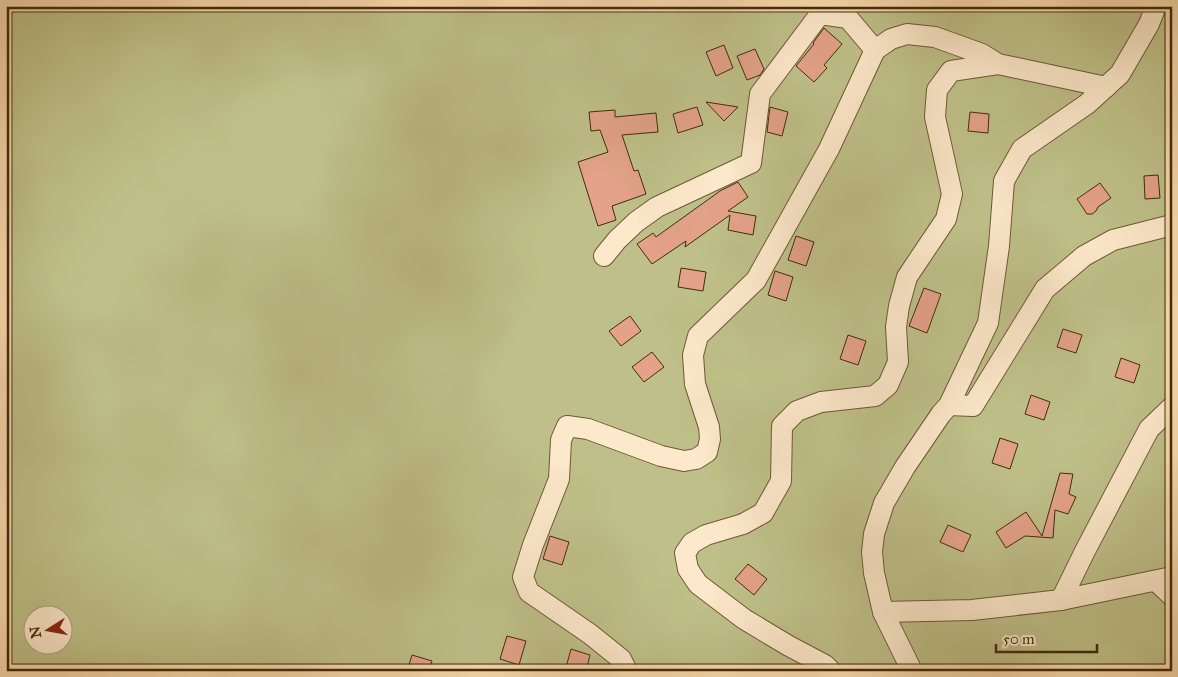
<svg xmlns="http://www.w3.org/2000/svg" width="1178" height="677" viewBox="0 0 1178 677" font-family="'IM FELL Great Primer',serif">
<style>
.green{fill:#bfc089;stroke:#80764c;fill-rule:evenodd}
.building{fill:#e3a289;stroke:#412c0f}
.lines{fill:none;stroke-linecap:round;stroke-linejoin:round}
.minor-casing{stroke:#6f5836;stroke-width:22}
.minor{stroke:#fce8ca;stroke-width:20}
</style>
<rect width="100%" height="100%" fill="#fadbad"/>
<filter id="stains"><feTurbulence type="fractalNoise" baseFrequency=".004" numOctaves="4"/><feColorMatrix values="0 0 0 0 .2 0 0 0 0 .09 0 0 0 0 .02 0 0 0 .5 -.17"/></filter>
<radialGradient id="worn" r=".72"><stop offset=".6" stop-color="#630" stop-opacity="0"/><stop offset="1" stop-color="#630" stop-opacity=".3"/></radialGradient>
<path class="green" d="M 6,6 L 1172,6 L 1172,671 L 6,671 ZM 32,614 L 62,614 L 62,644 L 32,644 Z"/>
<g class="building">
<polygon points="824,28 842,44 824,65 827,68 814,82 796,66 814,44 813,43"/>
<polygon points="724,45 733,68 716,76 706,52"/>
<polygon points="755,49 764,69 760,75 747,80 737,56"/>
<polygon points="706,102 738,107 724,121"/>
<polygon points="697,107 703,125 678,133 673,114"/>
<polygon points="770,107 788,112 782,136 767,132"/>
<polygon points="615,110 615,117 656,113 658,132 622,135 634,171 638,170 646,194 612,206 616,220 598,226 578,162 608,152 600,130 591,131 589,112"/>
<polygon points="970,112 989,114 988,133 968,131"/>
<polygon points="1158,175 1160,198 1145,199 1144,176"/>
<polygon points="738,182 748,197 728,211 756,216 753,235 728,230 730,215 685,247 686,241 652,264 637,244 653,233 656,237 720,191"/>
<polygon points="1100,183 1111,198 1098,207 1096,211 1092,214 1087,214 1077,199"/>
<polygon points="796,236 814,242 806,266 788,260"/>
<polygon points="681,268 706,272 703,291 678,287"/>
<polygon points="775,271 793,277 786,301 768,295"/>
<polygon points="924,288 941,294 927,333 909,326"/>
<polygon points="630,316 641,331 621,346 609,331"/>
<polygon points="1063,329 1082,335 1076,353 1057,347"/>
<polygon points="848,335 866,341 858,365 840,359"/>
<polygon points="652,352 664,367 644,382 632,367"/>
<polygon points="1121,358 1140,365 1134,383 1115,377"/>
<polygon points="1031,395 1050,402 1044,420 1025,414"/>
<polygon points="1000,438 1018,444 1010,469 992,463"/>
<polygon points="1060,473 1073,474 1069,494 1076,497 1068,514 1055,510 1053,538 1025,536 1006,548 996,532 1026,512 1042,536"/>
<polygon points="948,525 971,535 963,552 940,542"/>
<polygon points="550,536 569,542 562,565 543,559"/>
<polygon points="748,564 767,579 754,595 735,579"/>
<polygon points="507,636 526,641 519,665 500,659"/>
<polygon points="571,649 590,655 586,671 565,671"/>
<polygon points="412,655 432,661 429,671 407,671"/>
</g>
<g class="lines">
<defs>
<g id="minor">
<polyline points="604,256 617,240 636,222 657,207 751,163 760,94 820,14 848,18 875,50"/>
<polyline points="949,405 973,406 1045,289 1084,256 1113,240 1172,225"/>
<polyline points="1156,581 1172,596"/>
<polyline points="1061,600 1085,551 1149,429 1172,407"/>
<polyline points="883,612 972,610 1061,600 1172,577"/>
<polyline points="627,671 621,659 590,634 529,592 523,577 533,545 559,479 561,440 567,426 588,429 661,456 684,461 696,459 707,452 710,439 709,427 695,384 693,355 698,336 756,280 829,149 875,50 891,39 907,34 935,37 982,54 998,64 1106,87"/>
<polyline points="831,671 825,665 789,646 744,619 698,584 688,569 685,553 692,543 706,535 743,524 763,513 781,481 782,426 797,411 821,402 875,396 888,385 898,362 896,327 899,306 907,277 946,219 952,194 935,117 937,90 951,71 998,64"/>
<polyline points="912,671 883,612 874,573 872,552 874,534 884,503 905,467 941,414 949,405 988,323 999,246 1004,181 1022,149 1087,104 1120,74 1149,24 1156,6"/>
</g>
</defs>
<use href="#minor" class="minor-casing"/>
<use href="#minor" class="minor"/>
</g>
<rect width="1178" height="677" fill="none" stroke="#fadbad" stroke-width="25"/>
<rect x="8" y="8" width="1163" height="662" fill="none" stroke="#412c0f" stroke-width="2.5"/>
<rect x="12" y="12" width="1153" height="652" fill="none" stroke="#412c0f"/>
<g transform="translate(48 630) rotate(259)"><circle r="24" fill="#fce8ca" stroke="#b19d7f"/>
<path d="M0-4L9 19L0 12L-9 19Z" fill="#8f2418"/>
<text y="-8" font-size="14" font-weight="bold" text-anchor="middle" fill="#412c0f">N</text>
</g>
<path d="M996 644v8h101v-8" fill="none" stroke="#412c0f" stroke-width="2.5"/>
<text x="1003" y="644" font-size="15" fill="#412c0f" stroke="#fce8ca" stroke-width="4" paint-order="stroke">50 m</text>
<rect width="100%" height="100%" filter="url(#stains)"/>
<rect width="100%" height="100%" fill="url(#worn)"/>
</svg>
